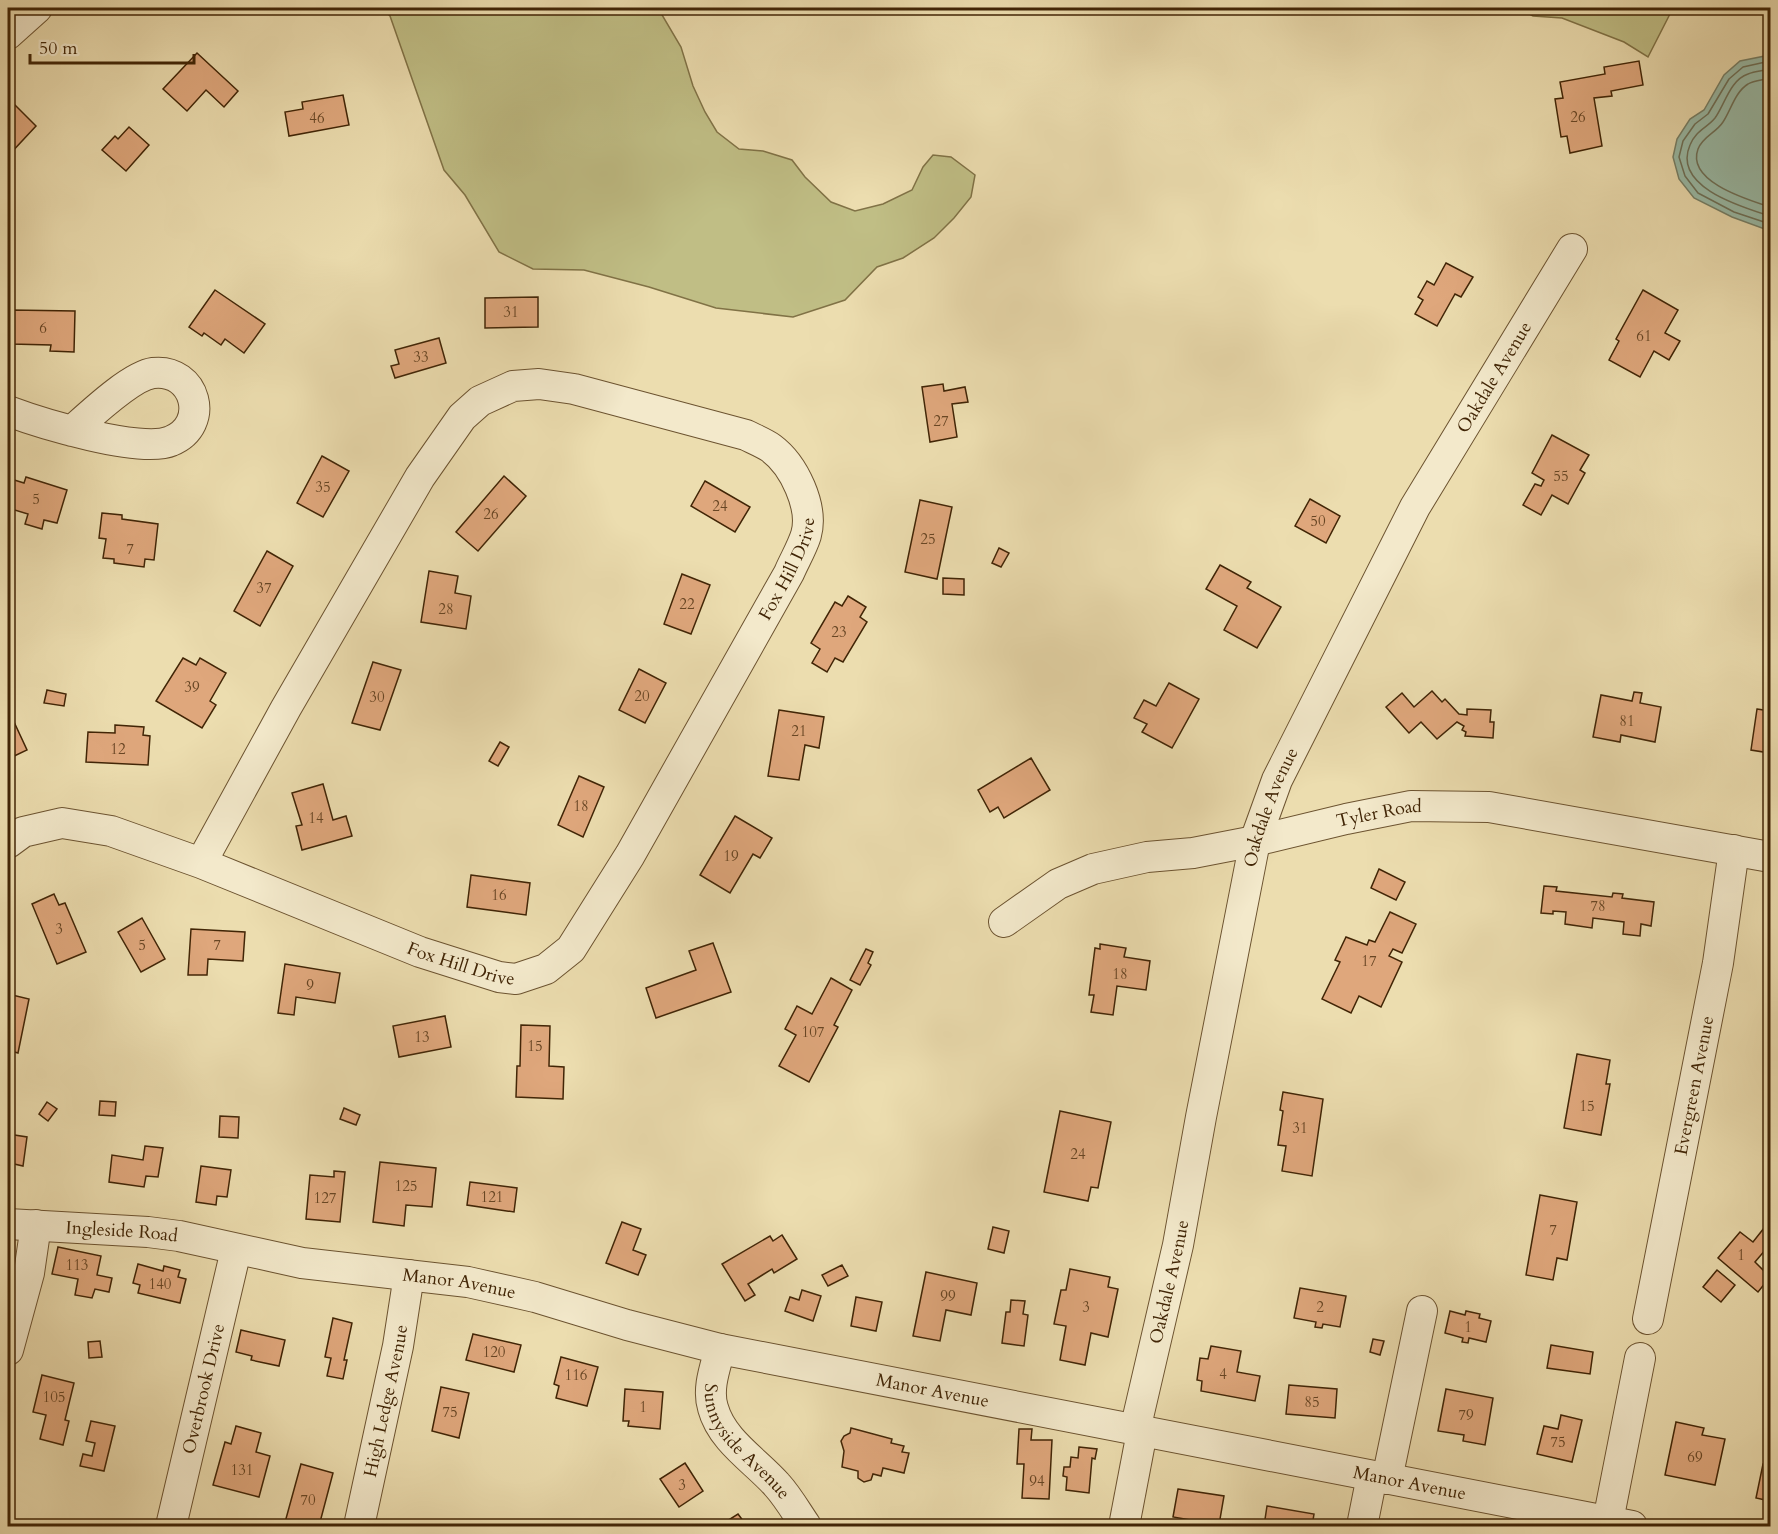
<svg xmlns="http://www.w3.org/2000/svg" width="1778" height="1534" viewBox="0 0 1778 1534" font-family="Cardo,serif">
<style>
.green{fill:#c0be85;stroke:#807246;stroke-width:1.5}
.water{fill:#99bca9;stroke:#768068;stroke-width:1.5}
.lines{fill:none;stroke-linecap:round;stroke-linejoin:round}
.shore{stroke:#6d7058;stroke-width:1.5}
.building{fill:#dfa77c;stroke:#412506;stroke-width:1.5}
.minor-casing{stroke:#6c5330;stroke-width:32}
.minor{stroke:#f3e9cb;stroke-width:30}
.labels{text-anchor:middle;stroke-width:4.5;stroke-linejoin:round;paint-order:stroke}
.number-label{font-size:15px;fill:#684624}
.street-label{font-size:18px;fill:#412506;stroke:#f3e9cb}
</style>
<rect width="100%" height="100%" fill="#ecddaf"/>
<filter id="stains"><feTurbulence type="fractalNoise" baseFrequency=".00333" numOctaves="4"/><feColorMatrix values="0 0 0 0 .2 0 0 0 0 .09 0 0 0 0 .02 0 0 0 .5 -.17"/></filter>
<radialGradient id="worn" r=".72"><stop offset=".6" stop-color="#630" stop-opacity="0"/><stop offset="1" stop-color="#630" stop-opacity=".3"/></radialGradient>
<g class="green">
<polygon points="382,8 658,8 681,47 693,86 705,112 717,132 739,149 763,151 792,160 805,177 831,202 855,211 883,204 912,190 923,167 933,155 951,157 975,175 971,197 954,218 934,238 903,258 877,267 845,300 793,317 716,308 649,287 584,270 533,269 499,252 465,195 444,170 390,16"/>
<polygon points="1518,8 1673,8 1648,57 1624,42 1562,18 1533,16"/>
</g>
<polygon class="water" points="1770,55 1770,231 1732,217 1694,198 1679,179 1673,157 1677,139 1690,119 1704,110 1724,75 1740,61"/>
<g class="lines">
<g class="shore">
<polyline points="1770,61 1743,67 1729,79 1708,114 1695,124 1683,141 1679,157 1685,176 1698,193 1734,212 1770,224"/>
<path d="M 1770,69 C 1763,71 1755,71 1748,74 C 1730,80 1725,104 1715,118 C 1707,128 1696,130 1690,145 C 1672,187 1742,207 1770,216"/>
<path d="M 1770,78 C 1764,80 1754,80 1748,84 C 1735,92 1731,110 1723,122 C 1716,133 1703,136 1698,149 C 1686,182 1749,200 1770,207"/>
</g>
</g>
<g class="building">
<polygon points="197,53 238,91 224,107 206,90 187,111 163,89"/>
<polygon points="1639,61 1643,85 1611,91 1612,96 1594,98 1602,146 1570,153 1567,136 1561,137 1555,99 1563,98 1560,82 1605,74 1604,67"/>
<polygon points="343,95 349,125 289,136 285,112 303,109 302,102"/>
<polygon points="9,99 36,126 8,156 8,101"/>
<polygon points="129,127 149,145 126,171 102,150 115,136 118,139"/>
<polygon points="1446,263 1473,277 1461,297 1455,294 1437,326 1415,314 1423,300 1418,297 1427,281 1434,285"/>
<polygon points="215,290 265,324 244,353 225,339 221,345 204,333 202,336 189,327"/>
<polygon points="1643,290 1678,310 1665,333 1680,341 1669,360 1654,351 1640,377 1609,360 1619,341 1616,339"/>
<polygon points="538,297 538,327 485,328 485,298"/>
<polygon points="11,310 75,311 74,352 50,351 51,345 11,344"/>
<polygon points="439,338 446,363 395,378 391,366 399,364 395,350"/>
<polygon points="943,384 944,391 965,387 968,402 952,404 957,437 930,442 922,387"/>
<polygon points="1552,435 1589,455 1580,470 1585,473 1568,504 1552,495 1541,515 1523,505 1535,484 1541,486 1544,480 1532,473"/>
<polygon points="322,456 349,471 323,517 297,503"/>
<polygon points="504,476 526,496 478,551 456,532"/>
<polygon points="26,477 67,490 57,523 44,520 42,529 25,524 28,514 8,508 8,478 24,483"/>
<polygon points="705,481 750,507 735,532 691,506"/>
<polygon points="1310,499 1340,516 1326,543 1295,526"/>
<polygon points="920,500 952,507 937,579 905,572"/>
<polygon points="102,513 122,515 122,519 158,524 154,560 145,559 144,567 114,563 114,559 103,558 106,539 99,538"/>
<polygon points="999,548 1009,553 1001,567 992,563"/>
<polygon points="267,551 293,566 260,626 234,611"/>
<polygon points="1220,565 1251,582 1247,588 1281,607 1257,648 1224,630 1237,606 1206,589"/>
<polygon points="429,571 458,576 455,593 471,596 466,629 421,622"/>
<polygon points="682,574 710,585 691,634 664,624"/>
<polygon points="943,578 964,579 964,595 943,594"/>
<polygon points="848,596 866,607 860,617 867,622 843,662 835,658 827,672 812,663 820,649 811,643 835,602 842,606"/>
<polygon points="183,658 196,665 200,658 226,673 210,701 216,705 202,728 156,701"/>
<polygon points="373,662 401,670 380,730 352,723"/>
<polygon points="639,669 666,683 645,723 619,710"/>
<polygon points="1169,683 1199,699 1172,748 1142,732 1147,724 1134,718 1144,700 1156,706"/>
<polygon points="47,690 66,694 64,706 44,703"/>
<polygon points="1432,691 1442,702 1445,699 1459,714 1467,715 1467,709 1491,710 1490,722 1494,722 1493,738 1465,736 1466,732 1462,730 1464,726 1457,722 1437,739 1421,722 1409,733 1386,707 1402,693 1414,707"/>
<polygon points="1634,692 1642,693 1640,703 1661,707 1655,742 1621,735 1620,742 1593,737 1601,695 1632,701"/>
<polygon points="8,709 27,750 8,759"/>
<polygon points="1757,709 1770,711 1770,753 1751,750"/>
<polygon points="779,710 824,717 819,748 805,745 799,780 768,776"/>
<polygon points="115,725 144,727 143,735 150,736 148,765 86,762 88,732 115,733"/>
<polygon points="500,742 509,747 498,766 489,761"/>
<polygon points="1031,758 1050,790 1004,818 998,807 990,812 978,790"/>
<polygon points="579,776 604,787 583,837 558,825"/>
<polygon points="323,784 333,820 346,816 352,836 302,850 296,826 302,825 292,793"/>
<polygon points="735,816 772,838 760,858 753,854 730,893 700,875"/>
<polygon points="1379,869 1405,882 1396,900 1371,888"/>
<polygon points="471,875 530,883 526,915 467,907"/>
<polygon points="1544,886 1557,887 1556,891 1612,897 1613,893 1623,894 1622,898 1654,902 1651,926 1641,924 1640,936 1623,934 1624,922 1593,918 1592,928 1565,924 1566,912 1553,911 1553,914 1541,913"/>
<polygon points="54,894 59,905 65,903 86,952 57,964 32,904"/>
<polygon points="1390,912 1416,924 1402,953 1393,949 1389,956 1402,962 1381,1007 1359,996 1351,1013 1322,999 1340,962 1335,960 1346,937 1367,945 1369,940 1375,942"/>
<polygon points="142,918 165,959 141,972 118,932"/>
<polygon points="191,929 245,932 243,961 208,959 207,975 188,975"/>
<polygon points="713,943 731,992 656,1018 646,988 696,970 689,951"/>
<polygon points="1100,944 1126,948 1124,957 1150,961 1146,990 1117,986 1113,1015 1091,1012 1094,995 1089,995 1095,948 1100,949"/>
<polygon points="866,949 873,952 868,963 871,965 860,985 850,980"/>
<polygon points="285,964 340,973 335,1003 296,997 294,1015 278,1013"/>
<polygon points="831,978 852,990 834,1025 838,1027 809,1082 779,1066 796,1035 785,1029 797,1006 812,1014"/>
<polygon points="8,994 29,999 18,1053 11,1051 8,1063"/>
<polygon points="445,1016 451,1047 399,1057 393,1026"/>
<polygon points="521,1025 550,1026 549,1066 564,1067 563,1099 516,1097 517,1066 520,1066"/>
<polygon points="1577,1054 1610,1060 1606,1084 1610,1084 1601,1135 1564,1128"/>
<polygon points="1283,1092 1323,1099 1312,1176 1282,1171 1286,1146 1278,1145 1283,1111 1280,1110"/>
<polygon points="100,1101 116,1102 115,1116 99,1115"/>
<polygon points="47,1102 57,1109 48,1121 39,1114"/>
<polygon points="344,1108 360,1115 356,1125 340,1119"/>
<polygon points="1060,1111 1111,1122 1098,1188 1091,1187 1088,1201 1044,1192"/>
<polygon points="220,1116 239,1117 238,1138 219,1137"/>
<polygon points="8,1134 27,1137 23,1166 14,1164 13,1173 8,1172"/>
<polygon points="145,1146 163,1148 158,1177 146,1176 144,1187 109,1182 112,1155 143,1160"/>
<polygon points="380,1162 436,1168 432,1207 406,1205 404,1226 373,1222"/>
<polygon points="201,1166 231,1170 227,1197 217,1196 216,1205 196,1202"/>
<polygon points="334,1171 345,1172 340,1222 306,1219 310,1175 334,1177"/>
<polygon points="470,1182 517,1188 514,1212 467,1205"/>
<polygon points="1540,1195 1577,1202 1567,1260 1557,1258 1553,1280 1526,1275"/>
<polygon points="622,1222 641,1229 633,1250 646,1255 638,1275 606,1263"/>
<polygon points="1768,1223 1770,1225 1770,1253 1766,1249 1755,1262 1770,1277 1758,1292 1718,1258 1740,1232 1753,1242"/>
<polygon points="993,1227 1009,1231 1004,1253 988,1249"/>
<polygon points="782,1235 797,1259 774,1273 772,1269 748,1284 755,1295 745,1301 722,1264 770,1236 773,1241"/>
<polygon points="58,1247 101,1256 97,1275 112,1278 109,1292 95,1289 92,1298 75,1295 78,1279 52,1274"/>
<polygon points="138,1264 163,1271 164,1266 180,1270 178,1277 186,1279 180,1303 138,1293 140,1285 133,1283"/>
<polygon points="842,1265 848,1276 828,1286 822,1275"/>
<polygon points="1070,1269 1110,1277 1108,1287 1118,1289 1108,1337 1091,1333 1085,1365 1060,1360 1066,1326 1054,1324 1061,1290 1066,1290"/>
<polygon points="1717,1270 1735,1285 1721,1302 1703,1287"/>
<polygon points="926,1272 977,1283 971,1315 946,1310 940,1341 913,1336"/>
<polygon points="1300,1288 1346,1296 1340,1327 1323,1324 1322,1328 1315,1327 1316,1322 1294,1318"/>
<polygon points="802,1290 821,1296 813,1321 785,1311 790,1297 799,1300"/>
<polygon points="856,1297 882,1302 876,1331 851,1326"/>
<polygon points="1011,1300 1025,1301 1023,1314 1028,1315 1024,1346 1002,1343 1006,1312 1010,1312"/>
<polygon points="1450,1311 1465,1315 1466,1311 1480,1314 1479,1318 1491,1321 1486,1342 1469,1338 1468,1343 1462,1342 1463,1338 1445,1333"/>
<polygon points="333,1318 352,1323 344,1360 347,1360 343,1379 327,1376 331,1358 325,1357"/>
<polygon points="241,1330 285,1340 279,1366 251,1360 252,1356 236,1352"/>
<polygon points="473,1334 521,1345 514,1372 466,1360"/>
<polygon points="1373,1339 1384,1341 1380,1355 1370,1352"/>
<polygon points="100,1341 102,1357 89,1358 88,1342"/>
<polygon points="1551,1345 1593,1352 1590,1374 1547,1368"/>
<polygon points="1211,1346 1241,1351 1237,1372 1260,1376 1255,1401 1201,1391 1202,1381 1197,1380 1200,1358 1208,1359"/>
<polygon points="561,1357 598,1367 587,1406 556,1398 559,1386 554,1384"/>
<polygon points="42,1375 74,1383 65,1420 69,1421 63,1445 40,1439 46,1415 33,1412"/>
<polygon points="1289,1385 1337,1389 1335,1418 1286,1414"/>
<polygon points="441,1387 469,1393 459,1438 432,1431"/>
<polygon points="625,1389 663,1392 660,1429 628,1426 629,1421 623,1421"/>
<polygon points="1446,1389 1493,1398 1485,1445 1463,1441 1464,1435 1438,1431"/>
<polygon points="1561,1415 1582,1420 1572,1462 1537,1454 1544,1426 1558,1429"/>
<polygon points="91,1421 115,1426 104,1471 80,1466 83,1454 92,1456 95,1443 86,1441"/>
<polygon points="1676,1422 1704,1428 1702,1435 1725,1439 1715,1485 1665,1475"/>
<polygon points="236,1426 261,1433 256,1452 270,1456 259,1497 213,1485 225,1442 231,1444"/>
<polygon points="851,1428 892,1439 891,1443 904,1446 902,1452 909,1453 904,1473 883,1468 881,1476 873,1474 871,1480 864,1482 858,1478 858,1471 842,1467 844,1451 841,1441 844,1436 850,1433"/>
<polygon points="1019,1429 1032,1429 1031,1440 1052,1440 1049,1499 1022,1498 1024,1464 1017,1464"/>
<polygon points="1079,1447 1097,1449 1095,1459 1092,1458 1089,1493 1066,1490 1067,1477 1063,1476 1064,1467 1070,1467 1071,1457 1078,1458"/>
<polygon points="685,1463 703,1491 679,1507 660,1479"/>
<polygon points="301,1464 333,1473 319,1526 284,1526"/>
<polygon points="1763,1464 1770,1465 1770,1501 1756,1498"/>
<polygon points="1178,1489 1224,1496 1219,1525 1173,1517"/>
<polygon points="1267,1506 1314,1514 1312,1526 1264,1526"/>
<polygon points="738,1514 747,1526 719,1526"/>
</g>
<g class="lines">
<defs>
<g id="minor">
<polyline points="8,34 37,8"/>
<path d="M 8,411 C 40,423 141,454 171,441 C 211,425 196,368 153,373 C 131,376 90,415 72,431"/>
<path id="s1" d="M 8,843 L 23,832 L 62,823 L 111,831 L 201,863 L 420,952 L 499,977 L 516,979 L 546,969 L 571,949 L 630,855 L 789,573 C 794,561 802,548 806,535 C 814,507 794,465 771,448 C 764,443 754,439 746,435 L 574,389 L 539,384 L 513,386 L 480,401 L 462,417 L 420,477 L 286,708 L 201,863"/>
<path id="s2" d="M 1004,922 L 1058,884 L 1093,869 L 1147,857 L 1193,853 L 1255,841 L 1346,819 L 1411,806 L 1489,807 L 1770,857"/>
<path id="s3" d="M 8,1224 L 148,1232 L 179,1236 L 302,1263 L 468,1282 L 535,1297 L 627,1325 L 720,1349 L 1632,1526"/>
<path id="s4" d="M 1648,1319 L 1718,963 L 1734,850"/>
<path id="s5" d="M 720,1349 C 715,1368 707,1389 713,1408 C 722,1441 756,1461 777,1485 C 788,1497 797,1513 806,1526"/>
<polyline points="8,1350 29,1273 36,1225"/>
<path id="s6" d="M 1135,1430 L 1178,1245 L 1201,1117 L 1255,841 L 1277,780 L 1415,507 L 1572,249"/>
<polyline points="1387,1479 1422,1311"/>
<path id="s7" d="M 171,1526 L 236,1250"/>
<path id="s8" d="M 359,1526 L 398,1346 L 409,1275"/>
<polyline points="1124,1526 1142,1432"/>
<polyline points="1362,1526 1372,1476"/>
<polyline points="1607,1526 1640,1358"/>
</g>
</defs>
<use href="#minor" class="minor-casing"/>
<use href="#minor" class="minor"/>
</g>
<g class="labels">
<g class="number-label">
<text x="1578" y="122">26</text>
<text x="317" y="123">46</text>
<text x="511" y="317">31</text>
<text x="43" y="333">6</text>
<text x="1644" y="341">61</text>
<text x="421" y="362">33</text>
<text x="941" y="426">27</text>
<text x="1561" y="481">55</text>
<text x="323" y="492">35</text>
<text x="36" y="504">5</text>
<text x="720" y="511">24</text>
<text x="491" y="519">26</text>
<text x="1318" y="526">50</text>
<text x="928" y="544">25</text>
<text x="130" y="554">7</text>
<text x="264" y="593">37</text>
<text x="687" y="609">22</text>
<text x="446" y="614">28</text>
<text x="839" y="637">23</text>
<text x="192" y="692">39</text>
<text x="642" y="701">20</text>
<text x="377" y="702">30</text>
<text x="1627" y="726">81</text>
<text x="799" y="736">21</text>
<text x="118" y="754">12</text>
<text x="581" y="811">18</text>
<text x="316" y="823">14</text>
<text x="731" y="861">19</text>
<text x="499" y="900">16</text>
<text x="1598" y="911">78</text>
<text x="59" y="934">3</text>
<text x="142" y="950">5</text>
<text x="217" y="950">7</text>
<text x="1369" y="966">17</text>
<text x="1120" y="979">18</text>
<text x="310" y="990">9</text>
<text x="813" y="1037">107</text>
<text x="422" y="1042">13</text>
<text x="535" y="1051">15</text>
<text x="1587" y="1111">15</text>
<text x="1300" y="1133">31</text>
<text x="1078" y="1159">24</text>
<text x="406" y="1191">125</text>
<text x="492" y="1202">121</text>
<text x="325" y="1203">127</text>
<text x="1553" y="1235">7</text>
<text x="1741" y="1260">1</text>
<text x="77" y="1270">113</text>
<text x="160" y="1289">140</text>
<text x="948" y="1301">99</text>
<text x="1086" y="1312">3</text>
<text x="1320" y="1312">2</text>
<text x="1468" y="1332">1</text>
<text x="494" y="1357">120</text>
<text x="1223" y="1379">4</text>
<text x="576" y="1380">116</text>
<text x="54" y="1402">105</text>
<text x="1312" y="1407">85</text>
<text x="643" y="1412">1</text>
<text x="450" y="1417">75</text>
<text x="1466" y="1420">79</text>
<text x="1558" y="1447">75</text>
<text x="1695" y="1462">69</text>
<text x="242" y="1475">131</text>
<text x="1037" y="1486">94</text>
<text x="682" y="1490">3</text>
<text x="308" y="1505">70</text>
</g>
<g class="street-label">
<text dy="6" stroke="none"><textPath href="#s6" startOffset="1124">Oakdale Avenue</textPath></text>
<text dy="6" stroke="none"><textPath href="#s1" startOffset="1042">Fox Hill Drive</textPath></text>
<text dy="6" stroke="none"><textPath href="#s6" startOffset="638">Oakdale Avenue</textPath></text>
<text dy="6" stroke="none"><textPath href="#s2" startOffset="396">Tyler Road</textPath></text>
<text dy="6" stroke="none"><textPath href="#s1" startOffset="483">Fox Hill Drive</textPath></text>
<text dy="6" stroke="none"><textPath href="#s4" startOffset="238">Evergreen Avenue</textPath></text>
<text dy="6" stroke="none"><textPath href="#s3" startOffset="114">Ingleside Road</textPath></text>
<text dy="6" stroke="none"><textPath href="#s6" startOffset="152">Oakdale Avenue</textPath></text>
<text dy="6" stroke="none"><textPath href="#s3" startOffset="456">Manor Avenue</textPath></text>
<text dy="6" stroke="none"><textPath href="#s7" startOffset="141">Overbrook Drive</textPath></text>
<text dy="6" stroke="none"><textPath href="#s3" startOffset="942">Manor Avenue</textPath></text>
<text dy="6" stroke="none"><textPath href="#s8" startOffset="128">High Ledge Avenue</textPath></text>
<text dy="6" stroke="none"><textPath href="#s5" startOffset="106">Sunnyside Avenue</textPath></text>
<text dy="6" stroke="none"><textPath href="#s3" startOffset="1428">Manor Avenue</textPath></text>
</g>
</g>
<rect width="1778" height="1534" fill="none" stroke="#ecddaf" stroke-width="30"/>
<rect x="9" y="9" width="1760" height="1516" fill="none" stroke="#412506" stroke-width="3"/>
<rect x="15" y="15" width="1748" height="1504" fill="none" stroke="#412506" stroke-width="1.5"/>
<path d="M30 54v9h164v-9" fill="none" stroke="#412506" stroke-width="3"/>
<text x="39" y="54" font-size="18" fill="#412506" stroke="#f3e9cb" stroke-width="4.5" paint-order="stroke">50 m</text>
<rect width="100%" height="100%" filter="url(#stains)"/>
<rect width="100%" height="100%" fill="url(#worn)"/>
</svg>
